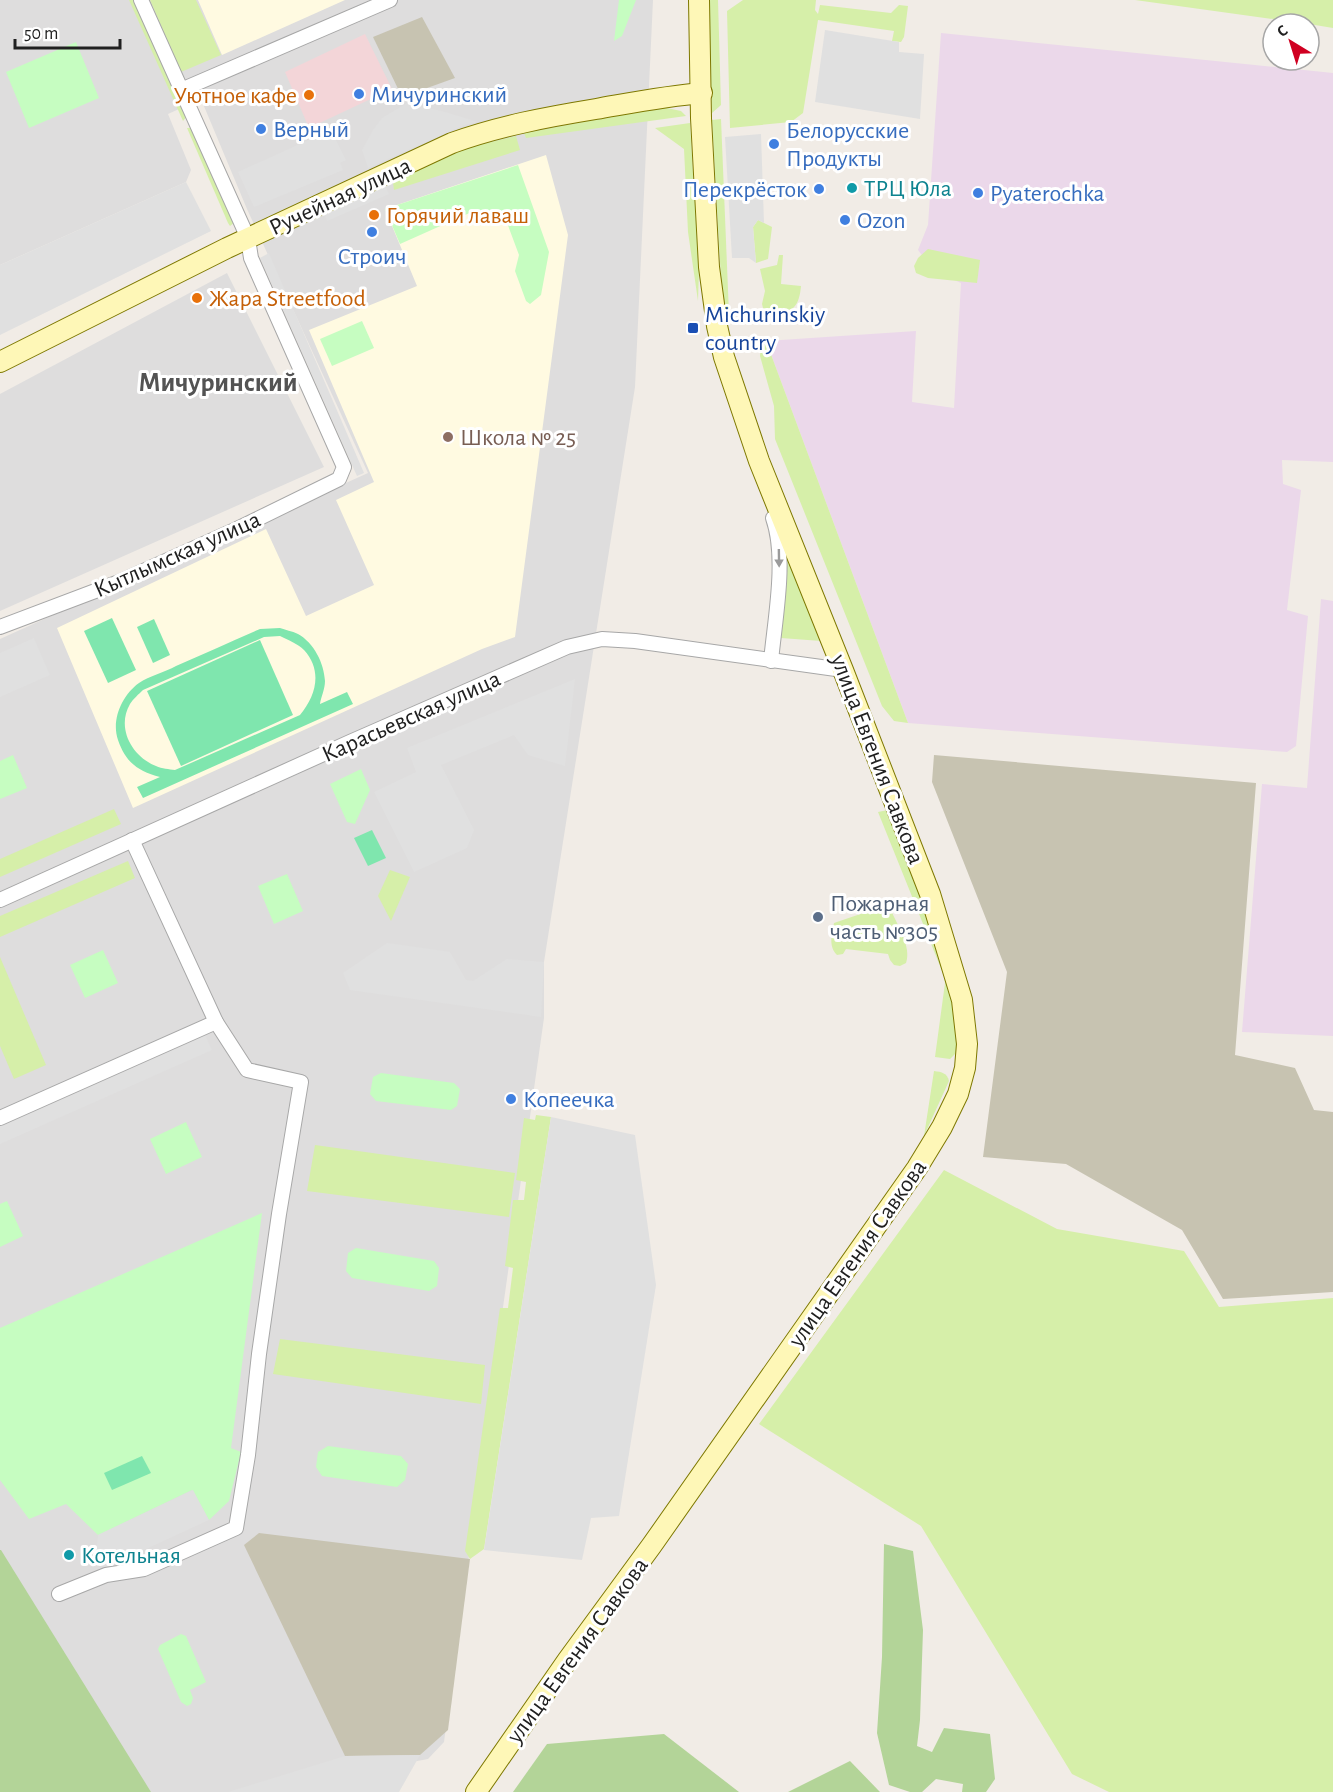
<svg xmlns="http://www.w3.org/2000/svg" width="1333" height="1792" viewBox="0 0 1333 1792" font-family="'Alegreya Sans',sans-serif">
<style>
.residential{fill:#dedddd}
.commercial{fill:#f3d5d8}
.industrial{fill:#ebd8ea}
.education{fill:#fffae1}
.construction{fill:#c7c3b1}
.grass{fill:#d6efa9}
.forest{fill:#b3d498}
.park{fill:#c6fdc1}
.pitch{fill:#7fe6ae;fill-rule:evenodd}
.parking{fill:#e0e0e0}
.lines{fill:none;stroke-linecap:round;stroke-linejoin:round}
.street-casing{stroke:#a7a7a7;stroke-width:16}
.secondary-casing{stroke:#7e7800;stroke-width:22}
.street{stroke:#fff;stroke-width:14}
.secondary{stroke:#fef7b7;stroke-width:20}
.oneway{fill:#9b9b9b}
.shop-dot{fill:#3f7fe0;stroke:#fff;stroke-width:2}
.food-dot{fill:#e8710a;stroke:#fff;stroke-width:2}
.culture-dot{fill:#0f9aa8;stroke:#fff;stroke-width:2}
.transit-dot{fill:#1a4fb4;stroke:#fff;stroke-width:2}
.education-dot{fill:#8d6e63;stroke:#fff;stroke-width:2}
.service-dot{fill:#5c6f8a;stroke:#fff;stroke-width:2}
.labels{text-anchor:middle;stroke-width:6;stroke-linejoin:round;paint-order:stroke}
.shop-label{font-size:24px;fill:#366cbe;stroke:#fff;text-anchor:start}
.food-label{font-size:24px;fill:#c56008;stroke:#fff;text-anchor:start}
.culture-label{font-size:24px;fill:#0d838f;stroke:#fff;text-anchor:start}
.street-label{font-size:24px;fill:#202020;stroke:#fff}
.transit-label{font-size:24px;fill:#164399;stroke:#fff;text-anchor:start}
.education-label{font-size:24px;fill:#785e54;stroke:#fff;text-anchor:start}
.service-label{font-size:24px;fill:#4e5e75;stroke:#fff;text-anchor:start}
.quarter-label{font-size:27px;font-weight:bold;fill:#535353;stroke:#fff}
</style>
<rect width="100%" height="100%" fill="#f1ece6"/>
<g class="residential">
<polygon points="0,0 653,0 635,387 544,962 544,1018 490,1399 444,1742 428,1759 250,1792 122,1792 0,1626 0,639 368,473 247,209 201,99 168,114 191,170 186,182 0,265"/>
<polygon points="227,273 324,467 0,611 0,394"/>
</g>
<polygon class="commercial" points="365,34 392,89 309,128 285,72"/>
<g class="industrial">
<polygon points="941,33 1333,73 1333,462 1282,460 1283,484 1301,490 1287,610 1308,616 1296,746 1287,752 908,723 766,341 916,331 912,402 954,408 961,283 934,271 918,250 928,225"/>
<polygon points="1321,599 1333,601 1333,1036 1242,1032 1262,784 1307,788"/>
</g>
<g class="education">
<polygon points="198,0 345,0 222,55"/>
<polygon points="546,155 568,235 515,637 482,649 133,808 57,628 266,529 306,616 374,585 336,500 374,482 309,330 417,286 385,209"/>
</g>
<g class="construction">
<polygon points="422,17 455,78 402,97 373,37"/>
<polygon points="934,755 1256,783 1235,1055 1295,1068 1314,1110 1333,1112 1333,1292 1223,1299 1182,1230 1066,1164 983,1157 1007,972 932,782"/>
<polygon points="259,1533 470,1559 448,1730 420,1755 345,1756 244,1545"/>
</g>
<g class="grass">
<polygon points="129,0 135,0 187,116 183,121"/>
<polygon points="150,0 196,0 221,55 181,72"/>
<polygon points="707,0 718,0 721,105 712,113"/>
<polygon points="743,0 816,0 815,10 818,14 820,5 891,13 899,5 908,6 904,37 901,42 892,41 894,31 818,20 803,113 791,122 730,128 727,11"/>
<polygon points="1135,0 1333,0 1333,28 1309,24"/>
<polygon points="662,107 681,111 686,116 526,138 524,133"/>
<polygon points="721,119 729,314 726,311 722,297 712,120"/>
<polygon points="690,123 699,270 698,301 688,232 684,149 655,128"/>
<polygon points="187,128 193,128 235,222 230,226 228,223"/>
<polygon points="516,136 520,150 394,190 393,183 402,173 464,148"/>
<polygon points="758,220 772,227 768,259 756,263 753,227"/>
<polygon points="928,249 980,260 977,283 928,278 916,273 914,266 918,258"/>
<path d="M 779,255 L 783,255 L 781,284 L 801,286 C 799,309 791,314 769,312 L 763,308 L 762,304 L 765,291 L 760,269 L 777,265 Z"/>
<polygon points="766,341 908,723 894,721 882,706 775,439 774,406 760,356 761,344"/>
<polygon points="787,553 821,641 781,638"/>
<polygon points="114,809 121,824 0,877 0,859"/>
<polygon points="888,810 894,813 951,990 957,1049 955,1054 950,1059 935,1057 945,983 944,976 878,812"/>
<polygon points="128,861 135,878 0,937 0,916"/>
<polygon points="390,870 410,877 391,921 378,896"/>
<path d="M 881,907 L 887,907 L 891,910 C 897,925 912,947 906,963 L 900,966 L 894,965 L 890,960 L 888,954 L 846,949 L 843,954 L 837,955 C 828,946 832,934 834,923 Z"/>
<polygon points="0,957 46,1065 14,1079 0,1046"/>
<path d="M 934,1071 C 942,1072 947,1073 949,1081 L 924,1136 Z"/>
<polygon points="536,1115 551,1117 484,1549 470,1559 465,1551 500,1308 508,1308 513,1268 505,1266 513,1200 524,1200 526,1182 516,1180 524,1118 535,1120"/>
<polygon points="315,1145 515,1173 509,1217 307,1191"/>
<polygon points="944,1170 1057,1229 1184,1251 1219,1307 1333,1298 1333,1792 1109,1792 1072,1774 921,1526 759,1424"/>
<polygon points="280,1339 485,1365 481,1404 273,1374"/>
</g>
<g class="forest">
<polygon points="884,1544 913,1551 923,1630 920,1720 917,1746 932,1752 944,1728 990,1734 995,1779 986,1792 962,1792 963,1784 936,1779 922,1792 910,1792 889,1785 877,1733 882,1657"/>
<polygon points="0,1550 1,1550 151,1792 0,1792"/>
<polygon points="664,1734 739,1792 513,1792 547,1744"/>
<polygon points="850,1761 880,1792 788,1792"/>
</g>
<g class="park">
<polygon points="619,0 636,0 622,36 614,41"/>
<polygon points="76,42 99,98 29,128 6,72"/>
<polygon points="518,165 549,252 541,295 530,304 526,301 515,271 519,255 506,220 474,211 400,244 385,209"/>
<polygon points="362,321 374,348 332,366 320,339"/>
<polygon points="13,755 27,788 0,799 0,761"/>
<polygon points="361,769 370,790 355,824 347,822 330,784"/>
<polygon points="287,874 303,911 274,924 258,886"/>
<polygon points="103,950 118,983 85,998 70,965"/>
<polygon points="381,1073 454,1083 460,1089 457,1106 451,1110 376,1101 370,1094 373,1077"/>
<polygon points="186,1122 202,1157 166,1174 150,1139"/>
<polygon points="7,1201 23,1236 0,1247 0,1204"/>
<polygon points="262,1213 231,1448 241,1452 229,1501 209,1520 192,1490 98,1535 66,1504 29,1519 0,1480 0,1328"/>
<polygon points="356,1248 434,1261 439,1268 437,1286 429,1291 352,1278 346,1271 348,1253"/>
<polygon points="328,1446 401,1456 408,1464 405,1480 397,1487 322,1476 316,1467 318,1452"/>
<polygon points="181,1634 186,1636 206,1682 190,1690 193,1698 191,1704 187,1706 181,1702 158,1649 160,1645"/>
</g>
<g class="pitch">
<polygon points="112,618 136,670 108,683 84,631"/>
<polygon points="154,619 170,655 153,663 137,627"/>
<path d="M 280,628 C 285,630 292,631 298,634 C 314,643 324,663 325,681 C 325,689 321,697 320,704 L 347,692 L 353,704 L 143,798 L 137,787 L 160,777 C 138,771 126,763 118,740 C 111,720 122,695 139,683 C 149,676 165,672 176,666 C 204,654 232,641 260,629 ZM 280,636 C 288,640 298,644 304,650 C 323,671 316,696 300,715 L 175,770 C 169,769 162,769 156,766 C 132,757 116,728 130,704 C 133,699 139,694 143,690 L 264,637 Z"/>
<polygon points="260,640 293,715 181,766 147,691"/>
<polygon points="372,830 386,858 368,866 354,838"/>
<polygon points="142,1456 151,1473 112,1490 104,1473"/>
</g>
<g class="parking">
<polygon points="825,30 899,42 899,52 924,54 920,119 815,102"/>
<polygon points="407,103 445,112 478,122 464,125 368,168 362,150 373,130 382,118"/>
<polygon points="331,130 346,160 340,163 343,170 254,207 238,172"/>
<polygon points="761,134 764,223 758,220 753,227 756,263 749,258 732,258 725,137"/>
<polygon points="186,182 211,231 0,335 0,265"/>
<polygon points="384,182 389,194 327,221 322,210"/>
<polygon points="269,253 364,473 357,476 260,258"/>
<polygon points="34,638 50,675 0,697 0,653"/>
<polygon points="575,679 565,766 528,755 514,735 441,765 474,830 467,848 414,872 374,792 416,772 407,748"/>
<polygon points="387,943 450,952 466,980 473,981 507,959 544,962 541,1017 350,990 343,973"/>
<polygon points="199,1021 212,1050 0,1144 0,1109"/>
<polygon points="551,1117 635,1135 656,1285 619,1516 591,1518 582,1560 484,1550"/>
<polygon points="193,1490 209,1520 105,1568 96,1550 98,1535"/>
<polygon points="420,1755 399,1792 228,1792 345,1756"/>
</g>
<g class="lines">
<defs>
<g id="street">
<polyline points="181,90 390,0"/>
<polyline points="0,627 119,582 237,529 339,479 344,467 251,258 248,239 243,227 141,0"/>
<path d="M 771,661 C 775,618 787,558 773,518"/>
<polyline points="0,900 350,742 567,647 602,639 635,641 843,670"/>
<polyline points="0,1118 216,1022"/>
<polyline points="59,1594 106,1575 144,1569 236,1528 248,1455 259,1354 279,1214 301,1082 247,1070 216,1022 132,840"/>
</g>
<g id="secondary">
<path d="M 0,362 L 227,248 L 452,143 C 499,126 547,117 596,109 C 631,103 666,96 702,93"/>
<polyline points="476,1792 567,1661 652,1545 917,1168 942,1127 958,1094 965,1068 967,1044 962,1000 930,894 843,670 759,461 724,357 717,326 709,267 701,118 699,0"/>
</g>
</defs>
<use href="#street" class="street-casing"/>
<use href="#secondary" class="secondary-casing"/>
<use href="#street" class="street"/>
<use href="#secondary" class="secondary"/>
</g>
<defs><path id="oneway-solid" d="M-6-.8H1V-3.2L6.5 0L1 3.2V.8H-6Z" transform="scale(1.5)"/></defs>
<use class="oneway" href="#oneway-solid" transform="translate(779 558) rotate(89)"/>
<g class="shop-dot">
<circle cx="359" cy="94" r="6"/>
<circle cx="261" cy="129" r="6"/>
<circle cx="774" cy="144" r="6"/>
<circle cx="819" cy="189" r="6"/>
<circle cx="978" cy="193" r="6"/>
<circle cx="845" cy="220" r="6"/>
<circle cx="372" cy="232" r="6"/>
<circle cx="511" cy="1099" r="6"/>
</g>
<g class="food-dot">
<circle cx="309" cy="95" r="6"/>
<circle cx="374" cy="215" r="6"/>
<circle cx="197" cy="298" r="6"/>
</g>
<g class="culture-dot">
<circle cx="852" cy="188" r="6"/>
<circle cx="69" cy="1555" r="6"/>
</g>
<rect class="transit-dot" x="687" y="322" width="12" height="12" rx="3"/>
<circle class="education-dot" cx="448" cy="437" r="6"/>
<circle class="service-dot" cx="818" cy="917" r="6"/>
<g class="labels">
<g class="shop-label">
<text x="371" y="102">Мичуринский</text>
<text x="273" y="137">Верный</text>
<text x="786" y="138">Белорусские<tspan x="786" dy="28">Продукты</tspan></text>
<text x="807" y="197" text-anchor="end">Перекрёсток</text>
<text x="990" y="201">Pyaterochka</text>
<text x="857" y="228">Ozon</text>
<text x="372" y="264" text-anchor="middle">Строич</text>
<text x="523" y="1107">Копеечка</text>
</g>
<g class="food-label">
<text x="297" y="103" text-anchor="end">Уютное кафе</text>
<text x="386" y="223">Горячий лаваш</text>
<text x="209" y="306">Жара Streetfood</text>
</g>
<g class="culture-label">
<text x="864" y="196">ТРЦ Юла</text>
<text x="81" y="1563">Котельная</text>
</g>
<g class="street-label">
<text transform="translate(340 196) rotate(-25)" y="8">Ручейная улица</text>
<text transform="translate(177 554) rotate(-24)" y="8">Кытлымская улица</text>
<text transform="translate(411 716) rotate(-24)" y="8">Карасьевская улица</text>
<text transform="translate(878 759) rotate(69)" y="8">улица Евгения Савкова</text>
<text transform="translate(857 1253) rotate(-55)" y="8">улица Евгения Савкова</text>
<text transform="translate(577 1650) rotate(-54)" y="8">улица Евгения Савкова</text>
</g>
<g class="transit-label">
<text x="705" y="322">Michurinskiy<tspan x="705" dy="28">country</tspan></text>
</g>
<g class="education-label">
<text x="460" y="445">Школа № 25</text>
</g>
<g class="service-label">
<text x="830" y="911">Пожарная<tspan x="830" dy="28">часть №305</tspan></text>
</g>
<g class="quarter-label">
<text x="218" y="391">Мичуринский</text>
</g>
</g>
<g transform="translate(1291 42) rotate(322)"><circle r="28" fill="#ffffff" stroke="#a6a6a6" stroke-width="1.5"/>
<path d="M0-4.5L10 22L0 15L-10 22Z" fill="#d00021"/>
<text y="-9" font-size="16" font-weight="bold" text-anchor="middle" fill="#202020">С</text>
</g>
<path d="M15 39v9h105v-9" fill="none" stroke="#202020" stroke-width="3"/>
<text x="24" y="39" font-size="18" fill="#202020" stroke="#ffffff" stroke-width="4.5" paint-order="stroke">50 m</text>
</svg>
